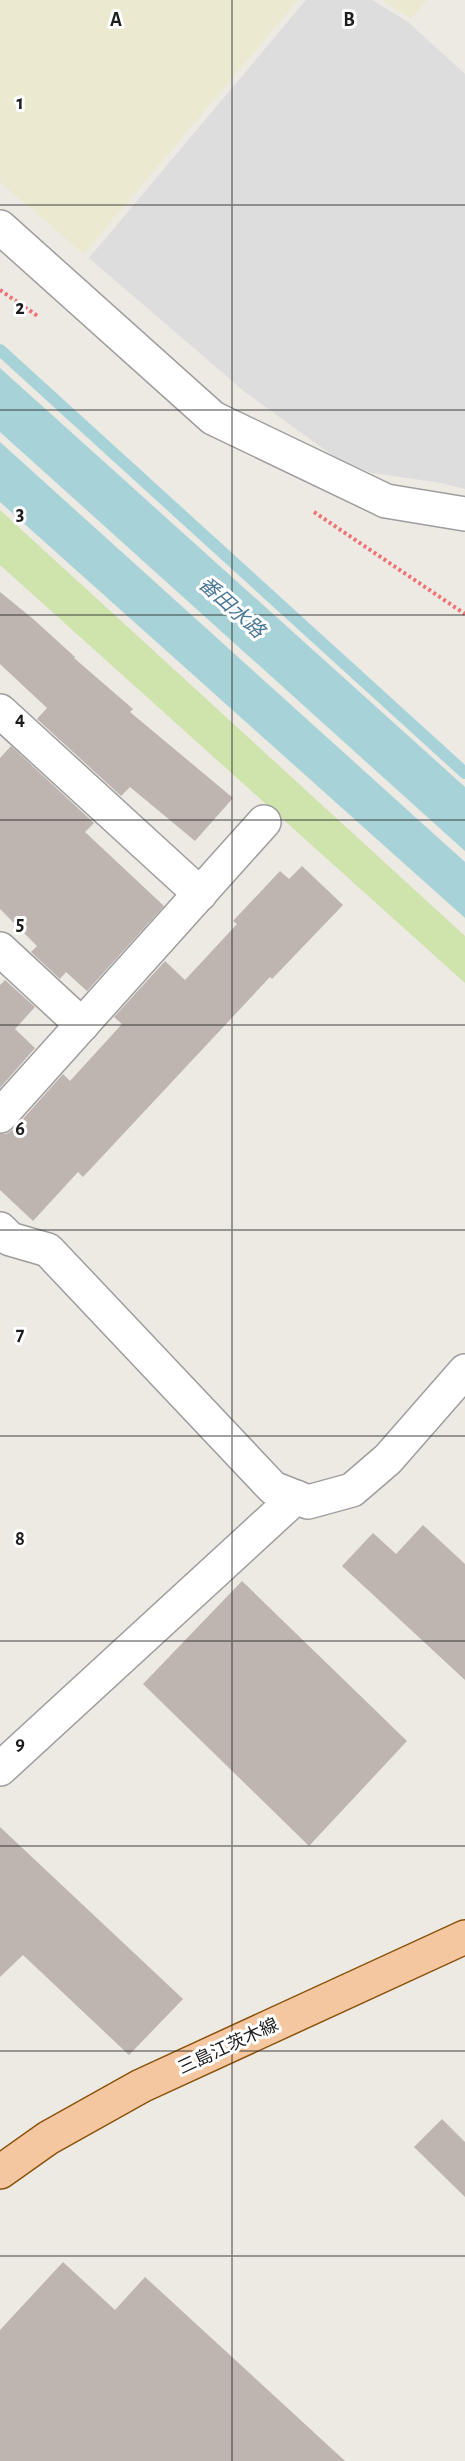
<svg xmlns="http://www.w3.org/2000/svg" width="465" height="2461" viewBox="0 0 465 2461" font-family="'Alegreya Sans','Noto Sans JP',sans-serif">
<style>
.farmland{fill:#ebead0}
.grass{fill:#cee4ac}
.parking{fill:#ddd}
.water{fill:#a7d3d8}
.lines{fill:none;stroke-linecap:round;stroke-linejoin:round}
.stream{stroke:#a7d3d8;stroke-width:12}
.building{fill:#beb4b0}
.minor-casing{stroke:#9e9e9e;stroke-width:36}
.major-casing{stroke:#8b520b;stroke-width:36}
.path{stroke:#ef7274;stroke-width:4;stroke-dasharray:3 3;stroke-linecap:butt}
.minor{stroke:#fff;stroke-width:33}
.major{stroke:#f5c7a1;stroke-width:33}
.grid{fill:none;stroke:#1d1d1d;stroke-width:1.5;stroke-opacity:0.55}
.labels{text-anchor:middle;stroke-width:6;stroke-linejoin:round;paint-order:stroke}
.street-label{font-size:18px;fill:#1d1d1d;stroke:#fff}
.water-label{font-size:20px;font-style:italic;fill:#4b7896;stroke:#fff}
.grid-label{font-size:20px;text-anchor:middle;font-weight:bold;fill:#1d1d1d;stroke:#fff;stroke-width:6;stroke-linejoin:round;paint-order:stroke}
</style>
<rect width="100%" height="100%" fill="#ede9e3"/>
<g class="farmland">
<polygon points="0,0 298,0 84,254 0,182"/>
<polygon points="382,0 427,0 411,18"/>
</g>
<polygon class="grass" points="0,510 465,936 465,983 0,565"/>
<polygon class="parking" points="306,0 372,0 408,22 465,74 465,489 442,483 372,473 336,458 245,392 89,258"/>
<g class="water">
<polygon points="0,368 465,787 465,851 0,432"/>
<polygon points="0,442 465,862 465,918 0,502"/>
</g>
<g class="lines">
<polyline class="stream" points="0,350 465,773"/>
</g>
<g class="building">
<polygon points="0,592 32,618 75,657 74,658 133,709 130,712 233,798 195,841 130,787 121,796 37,719 47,708 0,664"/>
<polygon points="11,746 94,823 85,832 164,906 87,991 66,972 60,979 31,952 37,946 0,909 0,758"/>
<polygon points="302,866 343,905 272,979 270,977 83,1177 78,1172 33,1221 0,1190 0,1134 6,1134 14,1129 63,1074 70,1081 122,1024 114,1017 165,961 185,980 237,924 233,921 280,871 289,879"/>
<polygon points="5,980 35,1007 15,1029 35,1048 0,1088 0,985"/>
<polygon points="423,1525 465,1564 465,1680 342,1566 373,1533 396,1554"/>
<polygon points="242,1581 407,1741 309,1846 143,1684"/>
<polygon points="0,1827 183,1999 129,2055 23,1955 0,1977"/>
<polygon points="442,2119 465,2142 465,2197 414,2147"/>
<polygon points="63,2262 115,2310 145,2277 345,2461 0,2461 0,2330"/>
</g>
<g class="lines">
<defs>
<g id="minor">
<polyline points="0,227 213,418 386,501 465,514"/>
<polyline points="0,711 200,894"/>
<polyline points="0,949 82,1025"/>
<polyline points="0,1116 264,822"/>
<polyline points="0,1229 10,1239 48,1250 273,1488 308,1502 352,1490 388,1459 465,1371"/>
<polyline points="0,1769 296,1497"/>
</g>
<polyline id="major" points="0,2172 48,2138 141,2086 465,1937"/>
</defs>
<use href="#minor" class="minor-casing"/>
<use href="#major" class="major-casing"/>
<g class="path">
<polyline points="0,290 39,317"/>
<polyline points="314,512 465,614"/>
</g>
<use href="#minor" class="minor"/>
<use href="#major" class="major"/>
</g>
<path class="grid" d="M 232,0 L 232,2461M 0,205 L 465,205M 0,410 L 465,410M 0,615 L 465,615M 0,820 L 465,820M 0,1025 L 465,1025M 0,1230 L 465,1230M 0,1436 L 465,1436M 0,1641 L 465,1641M 0,1846 L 465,1846M 0,2051 L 465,2051M 0,2256 L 465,2256"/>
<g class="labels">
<g class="street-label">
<text transform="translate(228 2046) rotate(-25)" y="6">三島江茨木線</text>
</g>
<g class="water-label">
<text transform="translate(232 607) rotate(42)" y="7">番田水路</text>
</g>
</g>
<g class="grid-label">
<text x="116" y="26">A</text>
<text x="349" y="26">B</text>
<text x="20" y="109">1</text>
<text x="20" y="314">2</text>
<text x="20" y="520">3</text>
<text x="20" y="725">4</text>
<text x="20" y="930">5</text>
<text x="20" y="1135">6</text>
<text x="20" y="1340">7</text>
<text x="20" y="1545">8</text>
<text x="20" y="1750">9</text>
</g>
</svg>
